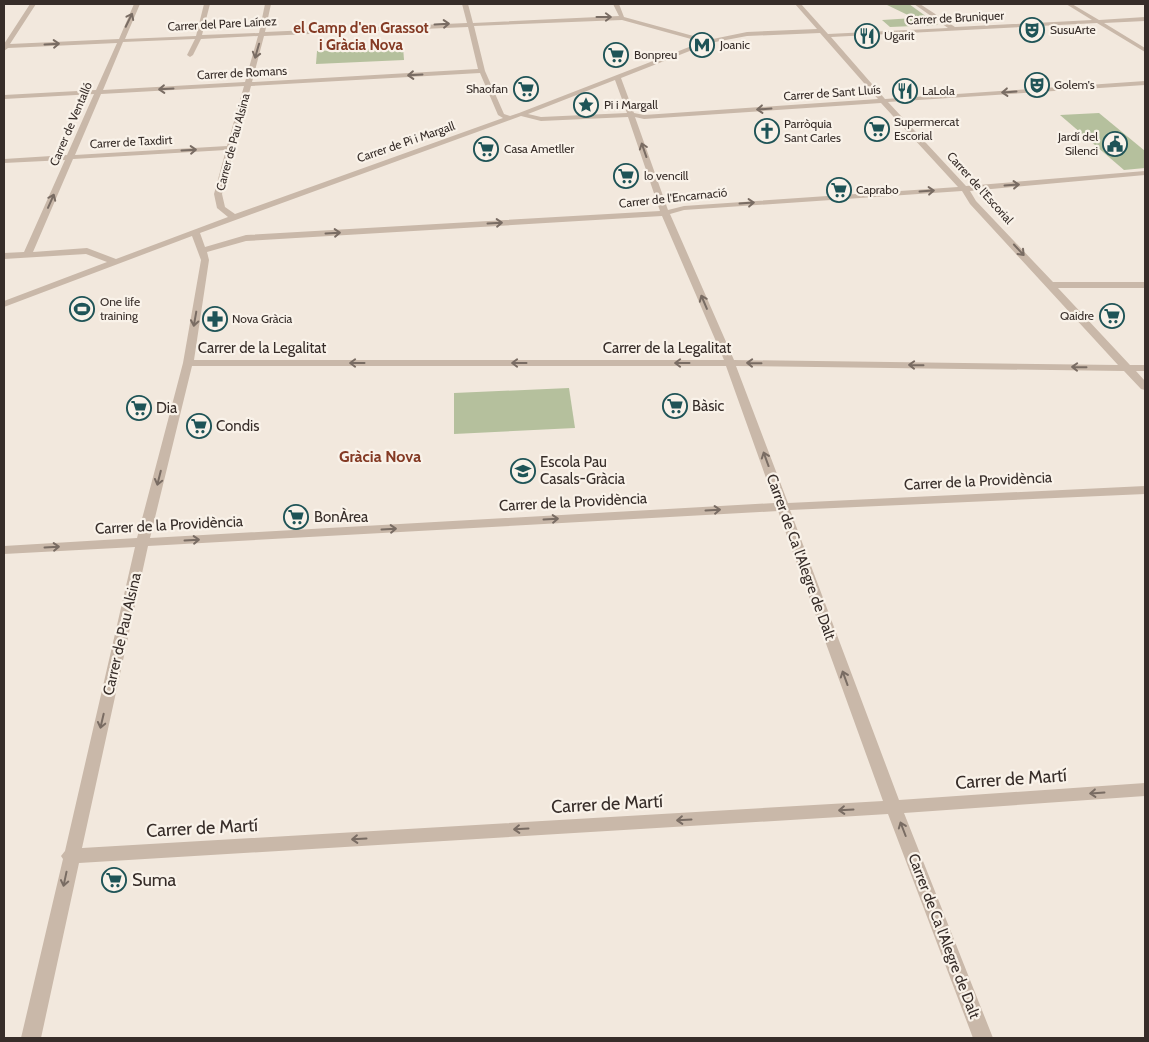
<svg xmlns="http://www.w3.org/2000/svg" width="1149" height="1042" viewBox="0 0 1149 1042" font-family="Cabin,sans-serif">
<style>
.green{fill:#b5c09d}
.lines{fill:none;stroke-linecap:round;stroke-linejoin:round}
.minor{fill:#c9b8a9;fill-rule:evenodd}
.oneway{stroke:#796c63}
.labels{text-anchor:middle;stroke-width:4.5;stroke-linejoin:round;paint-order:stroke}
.far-street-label{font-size:12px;fill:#372d29;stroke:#f9f2e9}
.far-poi-label{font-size:12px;fill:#372d29;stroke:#f9f2e9;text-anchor:start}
.far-quarter-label{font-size:15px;font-weight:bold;fill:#843a24;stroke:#f9f2e9}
.street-label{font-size:15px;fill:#372d29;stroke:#f9f2e9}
.poi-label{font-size:15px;fill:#372d29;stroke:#f9f2e9;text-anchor:start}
.neighbourhood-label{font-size:16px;font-weight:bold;fill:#843a24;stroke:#f9f2e9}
.near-street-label{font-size:18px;fill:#372d29;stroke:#f9f2e9}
.near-poi-label{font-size:18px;fill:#372d29;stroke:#f9f2e9;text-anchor:start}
</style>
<rect width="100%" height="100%" fill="#f2e8dd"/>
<g class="green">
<polygon points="885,4 909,4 938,25 890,27 882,20 914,18"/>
<polygon points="403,47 404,60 316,64 317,51"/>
<polygon points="1099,113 1145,151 1145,168 1124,170 1060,115"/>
<polygon points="569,388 575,428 454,434 454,393"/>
</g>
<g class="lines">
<path class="minor" d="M 30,4 L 36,4 L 10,44 L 119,39 L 134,4 L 140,4 L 125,39 L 196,36 L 204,4 L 210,4 L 202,35 L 259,33 L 265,4 L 271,4 L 265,32 L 467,23 L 462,4 L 468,4 L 473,23 L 619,16 L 613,4 L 619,4 L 624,17 L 708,40 L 747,32 L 817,29 L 795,4 L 801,4 L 828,34 L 948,28 L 914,4 L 920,4 L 955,27 L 1092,20 L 1066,4 L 1072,4 L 1099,20 L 1145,17 L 1145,21 L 1104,23 L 1145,48 L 1145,52 L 1097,23 L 831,37 L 885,99 L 1145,81 L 1145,85 L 888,102 L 966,186 L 1145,171 L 1145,175 L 970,191 L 976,201 L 1053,282 L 1145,282 L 1145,288 L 1058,288 L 1130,365 L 1145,365 L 1145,371 L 1136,371 L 1145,381 L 1145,390 L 1141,389 L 1124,371 L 736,366 L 788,503 L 1145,486 L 1145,494 L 790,510 L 899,800 L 1145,783 L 1145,796 L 904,813 L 993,1038 L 973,1038 L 888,814 L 79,863 L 41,1038 L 21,1038 L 63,859 L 61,856 L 65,851 L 135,547 L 4,554 L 4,546 L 137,538 L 183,363 L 201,260 L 192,236 L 4,307 L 4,301 L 107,262 L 86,254 L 4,259 L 4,253 L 24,252 L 65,160 L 4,163 L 4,159 L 67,155 L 94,94 L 4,99 L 4,95 L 96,90 L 117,43 L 8,48 L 4,51 L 4,44 ZM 622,20 L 702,42 L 519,113 L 510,116 L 504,114 L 485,71 L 474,26 ZM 468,27 L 478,69 L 252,82 L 264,36 ZM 820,33 L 878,99 L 644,115 L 634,113 L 621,78 L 710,43 L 747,36 ZM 258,36 L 245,82 L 103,90 L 123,42 L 195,39 L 187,55 L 190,57 L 193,55 L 201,39 ZM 480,73 L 498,115 L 503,118 L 235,214 L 225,207 L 222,194 L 251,86 ZM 615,80 L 627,113 L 541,117 L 528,114 ZM 244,86 L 227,146 L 75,155 L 101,94 ZM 881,103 L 958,187 L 684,206 L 668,210 L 635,117 L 644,119 ZM 521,116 L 541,121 L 628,117 L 660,211 L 246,235 L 205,247 L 200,233 ZM 226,150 L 214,194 L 217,208 L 228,217 L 116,259 L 87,248 L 33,252 L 73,159 ZM 962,191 L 970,204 L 1118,365 L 734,360 L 670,214 L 684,210 ZM 662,216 L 724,360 L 194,360 L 209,260 L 207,252 L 246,241 ZM 192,366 L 726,366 L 775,503 L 150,538 ZM 778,511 L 883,801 L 82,848 L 148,546 Z"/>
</g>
<defs><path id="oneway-shaft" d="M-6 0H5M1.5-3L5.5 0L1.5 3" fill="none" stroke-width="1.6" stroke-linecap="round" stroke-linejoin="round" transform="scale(1.25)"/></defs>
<g class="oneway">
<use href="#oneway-shaft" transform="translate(604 17)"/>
<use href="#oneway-shaft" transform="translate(129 20) rotate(-64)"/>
<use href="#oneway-shaft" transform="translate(442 24) rotate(-3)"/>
<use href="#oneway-shaft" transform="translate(52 44) rotate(-3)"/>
<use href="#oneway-shaft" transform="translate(257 51) rotate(106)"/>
<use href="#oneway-shaft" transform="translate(415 75) rotate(177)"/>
<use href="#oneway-shaft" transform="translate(166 89) rotate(177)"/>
<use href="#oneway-shaft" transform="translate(1009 92) rotate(176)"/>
<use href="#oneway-shaft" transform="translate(764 109) rotate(176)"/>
<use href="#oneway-shaft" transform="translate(189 150) rotate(-3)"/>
<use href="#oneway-shaft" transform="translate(644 150) rotate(-109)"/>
<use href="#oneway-shaft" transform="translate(1012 185) rotate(-4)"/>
<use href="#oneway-shaft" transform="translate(927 191) rotate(-4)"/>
<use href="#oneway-shaft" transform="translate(51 201) rotate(-66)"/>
<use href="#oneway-shaft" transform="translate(747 203) rotate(-4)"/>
<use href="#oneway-shaft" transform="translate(495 223) rotate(-3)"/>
<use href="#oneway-shaft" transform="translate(333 233) rotate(-3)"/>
<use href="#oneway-shaft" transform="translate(1019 250) rotate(47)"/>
<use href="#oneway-shaft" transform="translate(704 302) rotate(-113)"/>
<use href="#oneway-shaft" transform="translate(195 319) rotate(100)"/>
<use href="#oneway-shaft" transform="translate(357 363) rotate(180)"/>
<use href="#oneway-shaft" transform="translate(519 363) rotate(180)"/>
<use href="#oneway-shaft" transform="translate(682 363) rotate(180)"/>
<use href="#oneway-shaft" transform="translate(754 363) rotate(-179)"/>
<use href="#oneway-shaft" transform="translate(916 365) rotate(-179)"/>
<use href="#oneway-shaft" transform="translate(1079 367) rotate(-179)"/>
<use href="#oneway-shaft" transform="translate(766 459) rotate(-110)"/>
<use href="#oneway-shaft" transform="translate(159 478) rotate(104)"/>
<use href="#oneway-shaft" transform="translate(713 510) rotate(-3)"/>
<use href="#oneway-shaft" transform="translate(551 519) rotate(-3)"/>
<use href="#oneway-shaft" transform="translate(389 529) rotate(-3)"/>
<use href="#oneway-shaft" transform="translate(192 540) rotate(-3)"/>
<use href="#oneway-shaft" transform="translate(52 547) rotate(-3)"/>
<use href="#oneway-shaft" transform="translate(845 678) rotate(-110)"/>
<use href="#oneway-shaft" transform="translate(102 721) rotate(103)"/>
<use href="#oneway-shaft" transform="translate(1097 793) rotate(176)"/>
<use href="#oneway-shaft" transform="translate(846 810) rotate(177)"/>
<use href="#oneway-shaft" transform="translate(684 820) rotate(177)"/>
<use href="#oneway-shaft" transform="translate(521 829) rotate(177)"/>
<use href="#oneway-shaft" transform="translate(903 829) rotate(-111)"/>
<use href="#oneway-shaft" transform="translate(359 839) rotate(177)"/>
<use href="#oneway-shaft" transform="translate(65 879) rotate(102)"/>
</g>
<defs>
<symbol id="theatre-ring" viewBox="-11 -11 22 22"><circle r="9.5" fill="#f9f2e9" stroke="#1f5457" stroke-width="1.5"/><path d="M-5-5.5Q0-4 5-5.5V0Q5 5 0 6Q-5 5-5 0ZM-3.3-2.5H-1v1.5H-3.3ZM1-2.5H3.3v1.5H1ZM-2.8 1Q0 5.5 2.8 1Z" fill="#1f5457"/></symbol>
<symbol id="restaurant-ring" viewBox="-11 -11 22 22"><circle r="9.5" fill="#f9f2e9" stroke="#1f5457" stroke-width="1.5"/><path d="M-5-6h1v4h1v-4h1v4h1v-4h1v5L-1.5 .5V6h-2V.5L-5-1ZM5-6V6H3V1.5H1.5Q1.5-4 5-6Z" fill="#1f5457"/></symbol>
<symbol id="metro-ring" viewBox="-11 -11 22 22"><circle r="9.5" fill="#f9f2e9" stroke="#1f5457" stroke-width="1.5"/><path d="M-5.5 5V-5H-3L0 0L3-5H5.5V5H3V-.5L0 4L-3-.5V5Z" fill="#1f5457"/></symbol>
<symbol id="supermarket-ring" viewBox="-11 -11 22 22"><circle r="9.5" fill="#f9f2e9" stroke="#1f5457" stroke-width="1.5"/><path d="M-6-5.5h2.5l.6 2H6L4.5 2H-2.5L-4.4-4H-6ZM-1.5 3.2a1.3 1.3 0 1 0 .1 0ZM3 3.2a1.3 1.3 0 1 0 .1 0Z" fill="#1f5457"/></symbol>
<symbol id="sight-ring" viewBox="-11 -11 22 22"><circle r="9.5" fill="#f9f2e9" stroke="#1f5457" stroke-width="1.5"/><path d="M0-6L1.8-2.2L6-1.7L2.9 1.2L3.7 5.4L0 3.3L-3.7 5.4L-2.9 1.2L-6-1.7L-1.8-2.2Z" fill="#1f5457"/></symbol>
<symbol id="church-ring" viewBox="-11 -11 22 22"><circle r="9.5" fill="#f9f2e9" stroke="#1f5457" stroke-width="1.5"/><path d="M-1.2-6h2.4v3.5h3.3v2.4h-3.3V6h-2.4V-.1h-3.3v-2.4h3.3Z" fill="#1f5457"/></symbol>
<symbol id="civic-ring" viewBox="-11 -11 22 22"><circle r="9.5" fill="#f9f2e9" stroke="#1f5457" stroke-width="1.5"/><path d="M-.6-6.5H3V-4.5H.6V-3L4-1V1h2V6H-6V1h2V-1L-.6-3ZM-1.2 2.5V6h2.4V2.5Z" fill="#1f5457"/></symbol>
<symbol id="stadium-ring" viewBox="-11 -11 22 22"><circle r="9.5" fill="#f9f2e9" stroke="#1f5457" stroke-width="1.5"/><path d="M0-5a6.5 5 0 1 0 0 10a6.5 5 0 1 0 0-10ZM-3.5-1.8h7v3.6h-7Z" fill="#1f5457"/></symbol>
<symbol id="pharmacy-ring" viewBox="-11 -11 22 22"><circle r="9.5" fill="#f9f2e9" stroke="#1f5457" stroke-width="1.5"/><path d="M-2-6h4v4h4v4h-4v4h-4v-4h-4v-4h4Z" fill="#1f5457"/></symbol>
<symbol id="school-ring" viewBox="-11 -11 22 22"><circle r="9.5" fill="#f9f2e9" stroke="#1f5457" stroke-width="1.5"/><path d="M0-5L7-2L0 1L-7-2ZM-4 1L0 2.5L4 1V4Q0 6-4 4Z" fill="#1f5457"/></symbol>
</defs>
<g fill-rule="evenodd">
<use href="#theatre-ring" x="1018" y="16" width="28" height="28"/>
<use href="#restaurant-ring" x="853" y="22" width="28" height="28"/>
<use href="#metro-ring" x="688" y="31" width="28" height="28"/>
<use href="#supermarket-ring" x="602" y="41" width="28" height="28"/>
<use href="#theatre-ring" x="1023" y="71" width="28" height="28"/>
<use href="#supermarket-ring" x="512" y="75" width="28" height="28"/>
<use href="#restaurant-ring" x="891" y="77" width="28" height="28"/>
<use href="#sight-ring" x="572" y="91" width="28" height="28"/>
<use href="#supermarket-ring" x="863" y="115" width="28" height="28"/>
<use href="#church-ring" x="753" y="117" width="28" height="28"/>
<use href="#civic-ring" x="1101" y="130" width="28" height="28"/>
<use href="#supermarket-ring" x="472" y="135" width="28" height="28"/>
<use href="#supermarket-ring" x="612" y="162" width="28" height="28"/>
<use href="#supermarket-ring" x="825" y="176" width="28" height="28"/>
<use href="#stadium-ring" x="68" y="295" width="28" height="28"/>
<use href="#supermarket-ring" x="1098" y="302" width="28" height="28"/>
<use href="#pharmacy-ring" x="201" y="305" width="28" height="28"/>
<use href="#supermarket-ring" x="661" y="392" width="28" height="28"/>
<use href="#supermarket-ring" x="125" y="394" width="28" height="28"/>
<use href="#supermarket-ring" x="185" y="412" width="28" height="28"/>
<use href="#school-ring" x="509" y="457" width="28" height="28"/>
<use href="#supermarket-ring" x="282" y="503" width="28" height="28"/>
<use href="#supermarket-ring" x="100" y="866" width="28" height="28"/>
</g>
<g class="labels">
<g class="far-street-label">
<text transform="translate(955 18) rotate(-3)" y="4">Carrer de Bruniquer</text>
<text transform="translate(222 24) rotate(-3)" y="4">Carrer del Pare Laínez</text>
<text transform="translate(242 73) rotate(-3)" y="4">Carrer de Romans</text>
<text transform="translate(832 93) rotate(-4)" y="4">Carrer de Sant Lluís</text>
<text transform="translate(71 124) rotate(-67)" y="4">Carrer de Ventalló</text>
<text transform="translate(131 142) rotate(-3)" y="4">Carrer de Taxdirt</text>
<text transform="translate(233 142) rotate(-75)" y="4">Carrer de Pau Alsina</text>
<text transform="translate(406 142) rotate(-19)" y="4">Carrer de Pi i Margall</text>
<text transform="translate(980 188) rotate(48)" y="4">Carrer de l'Escorial</text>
<text transform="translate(673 198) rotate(-6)" y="4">Carrer de l'Encarnació</text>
</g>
<g class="far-poi-label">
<text x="1050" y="34">SusuArte</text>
<text x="884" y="40">Ugarit</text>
<text x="720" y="49">Joanic</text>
<text x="634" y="59">Bonpreu</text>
<text x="1054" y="89">Golem's</text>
<text x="508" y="93" text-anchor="end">Shaofan</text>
<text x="922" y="95">LaLola</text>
<text x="604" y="109">Pi i Margall</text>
<text x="894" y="126">Supermercat<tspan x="894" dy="14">Escorial</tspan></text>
<text x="784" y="128">Parròquia<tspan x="784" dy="14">Sant Carles</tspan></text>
<text x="1098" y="141" text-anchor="end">Jardí del<tspan x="1098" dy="14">Silenci</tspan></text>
<text x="504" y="153">Casa Ametller</text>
<text x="644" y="180">lo vencill</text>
<text x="856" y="194">Caprabo</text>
<text x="100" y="306">One life<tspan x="100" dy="14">training</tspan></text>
<text x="1094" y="320" text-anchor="end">Qaidre</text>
<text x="232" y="323">Nova Gràcia</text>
</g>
<g class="far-quarter-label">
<text x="361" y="33">el Camp d'en Grassot<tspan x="361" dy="17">i Gràcia Nova</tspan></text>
</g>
<g class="street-label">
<text x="262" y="353">Carrer de la Legalitat</text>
<text x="667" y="353">Carrer de la Legalitat</text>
<text transform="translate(978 481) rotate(-3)" y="5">Carrer de la Providència</text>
<text transform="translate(573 502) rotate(-3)" y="5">Carrer de la Providència</text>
<text transform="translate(169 525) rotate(-3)" y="5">Carrer de la Providència</text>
<text transform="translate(801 557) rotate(70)" y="5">Carrer de Ca l'Alegre de Dalt</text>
<text transform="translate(122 634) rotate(-77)" y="5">Carrer de Pau Alsina</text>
<text transform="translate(944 936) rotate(69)" y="5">Carrer de Ca l'Alegre de Dalt</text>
</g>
<g class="poi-label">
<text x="692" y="411">Bàsic</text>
<text x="156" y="413">Dia</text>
<text x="216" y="431">Condis</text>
<text x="540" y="467">Escola Pau<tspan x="540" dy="17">Casals-Gràcia</tspan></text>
<text x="314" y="522">BonÀrea</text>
</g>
<g class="neighbourhood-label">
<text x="380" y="462">Gràcia Nova</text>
</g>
<g class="near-street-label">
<text transform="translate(1011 779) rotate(-4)" y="6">Carrer de Martí</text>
<text transform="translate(607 804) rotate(-3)" y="6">Carrer de Martí</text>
<text transform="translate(202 828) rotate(-3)" y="6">Carrer de Martí</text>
</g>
<g class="near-poi-label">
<text x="132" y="886">Suma</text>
</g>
</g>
<rect width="1149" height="1042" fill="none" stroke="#372d29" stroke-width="10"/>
</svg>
